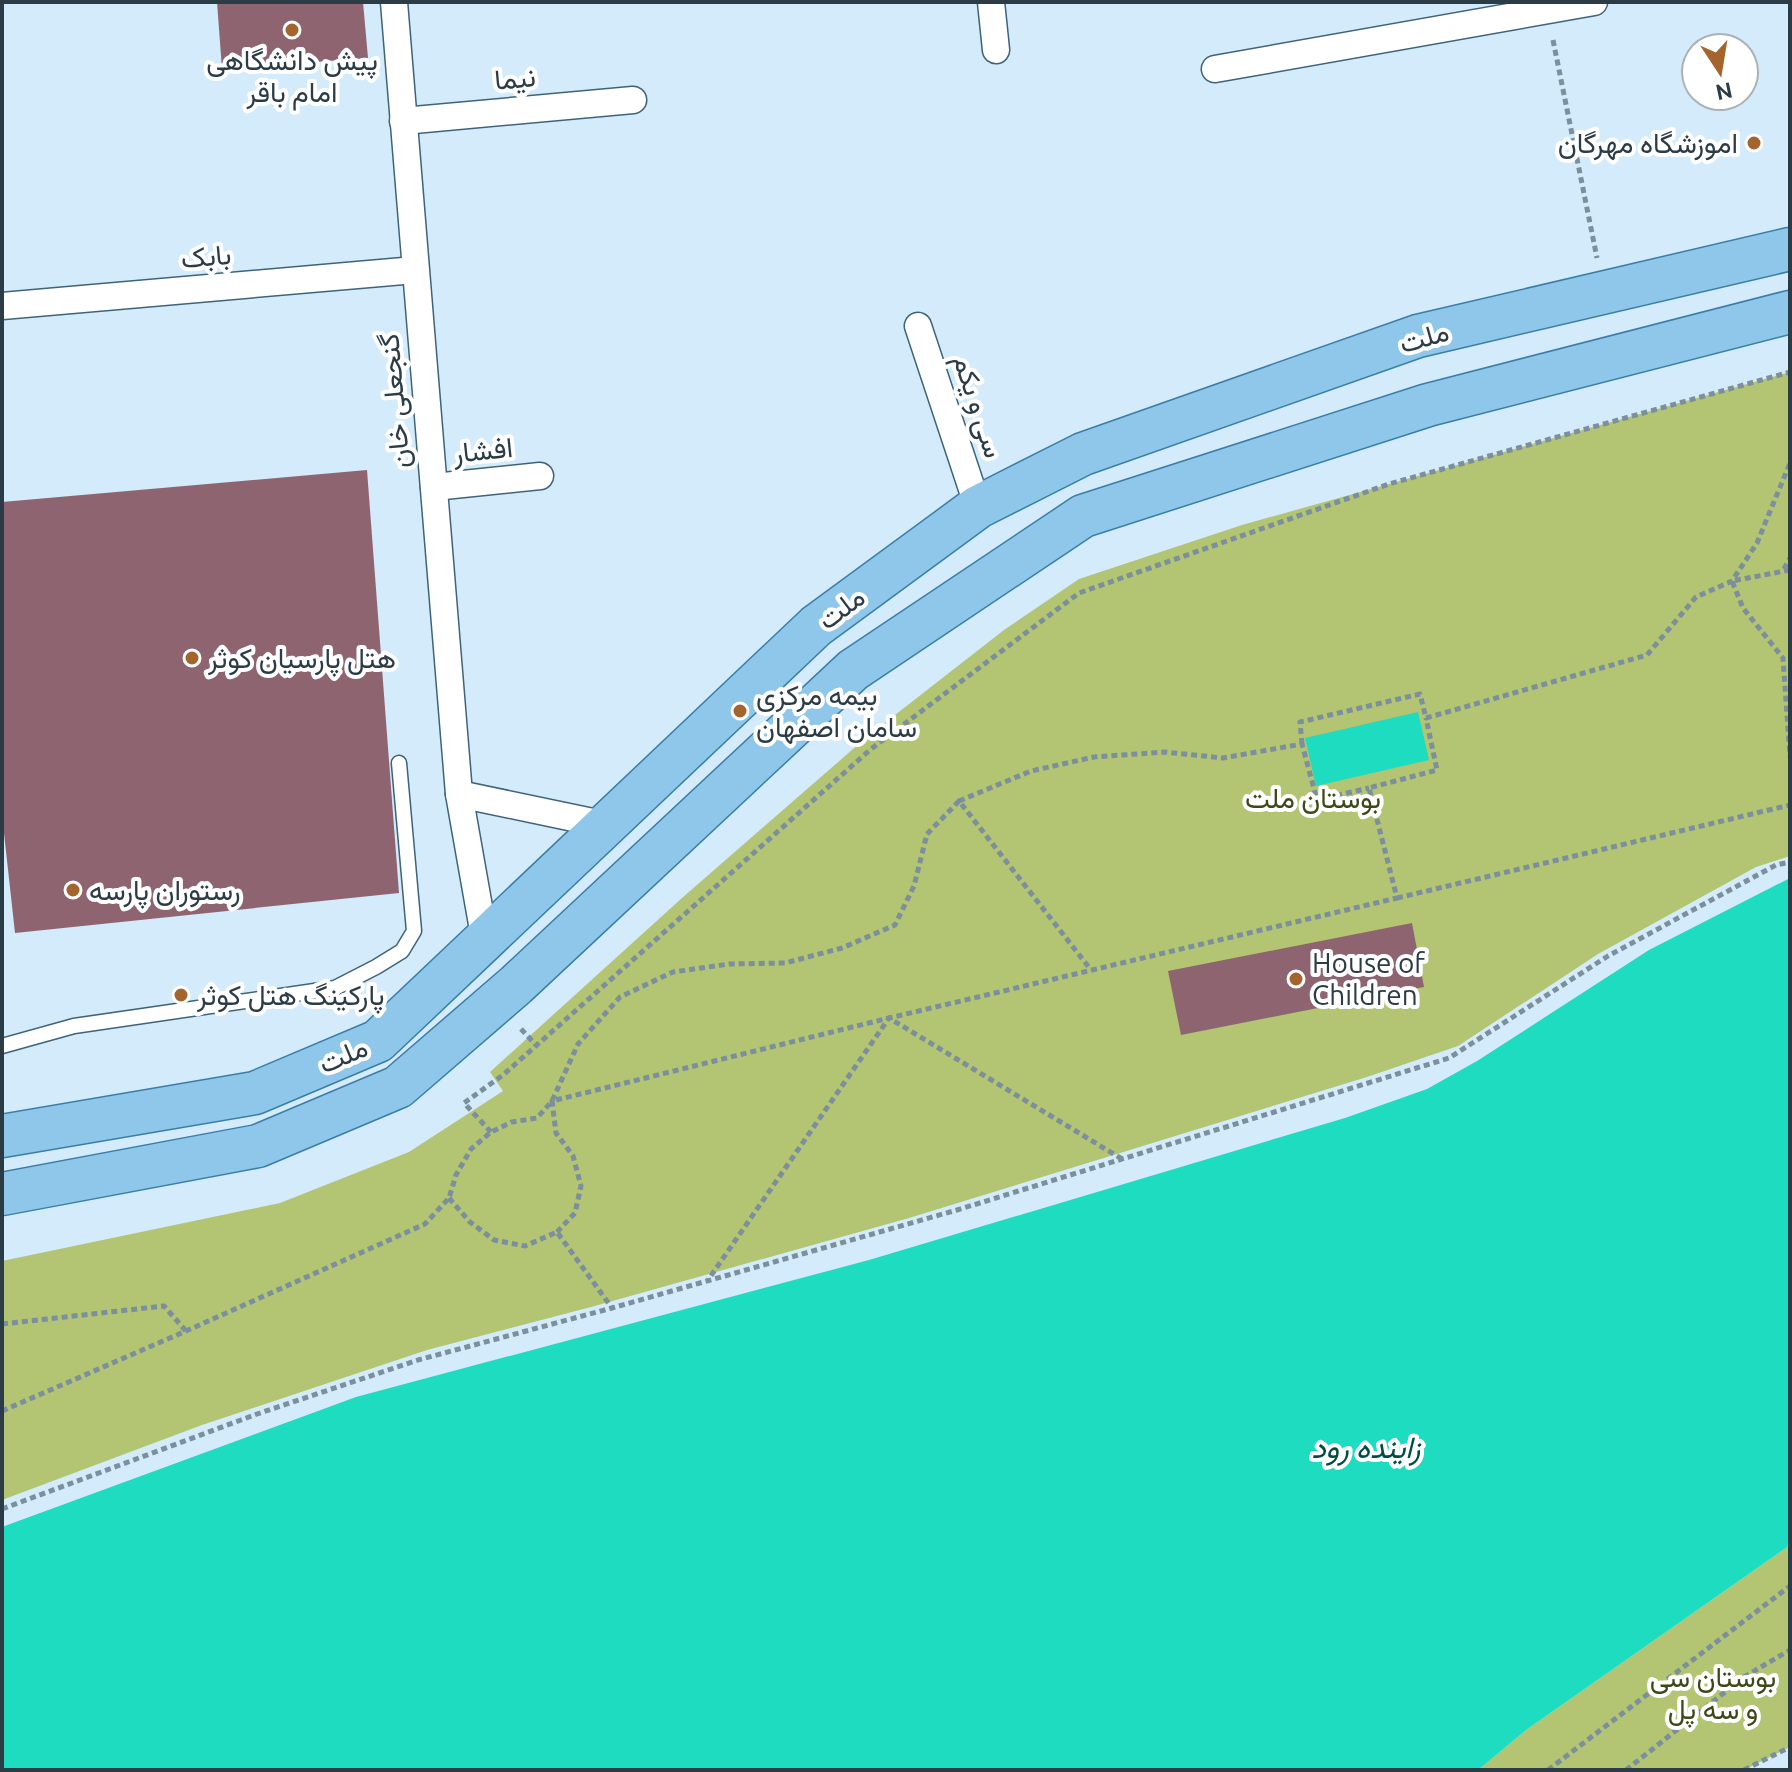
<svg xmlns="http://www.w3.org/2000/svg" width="1792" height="1772" viewBox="0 0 1792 1772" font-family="Ubuntu,Vazirmatn,sans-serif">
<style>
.green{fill:#b3c473}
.water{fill:#1ddcc0}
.building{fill:#8e6471}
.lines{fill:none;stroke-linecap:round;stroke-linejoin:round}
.lane-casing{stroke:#3f637b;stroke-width:17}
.street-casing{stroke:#3f637b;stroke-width:29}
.primary-casing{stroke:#3a7ea8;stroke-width:45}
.path{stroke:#7b8f9c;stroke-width:5;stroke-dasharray:6 4;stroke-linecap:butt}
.lane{stroke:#fff;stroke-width:14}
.street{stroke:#fff;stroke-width:26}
.primary{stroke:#8ec7ea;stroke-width:42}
.poi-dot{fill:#a4642d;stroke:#fff;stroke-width:3}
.labels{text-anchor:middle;stroke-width:8;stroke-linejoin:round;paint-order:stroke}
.poi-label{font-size:28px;fill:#2c3c47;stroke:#fff;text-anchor:start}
.street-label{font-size:28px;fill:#2c3c47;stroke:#fff}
.park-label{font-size:28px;fill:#3f4819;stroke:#fff}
.water-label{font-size:30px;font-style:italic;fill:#004e42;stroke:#fff}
</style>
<rect width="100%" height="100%" fill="#d3ebfb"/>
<g class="green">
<polygon points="1790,372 1790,856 1756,867 1598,954 1458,1046 1367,1077 909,1218 591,1307 427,1350 202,1425 2,1500 2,1261 280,1203 409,1152 503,1091 490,1072 682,898 868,736 1004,630 1079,579 1242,525"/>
<polygon points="1790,1545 1790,1747 1744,1770 1478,1770 1526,1730"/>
</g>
<g class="water">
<polygon points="1418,712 1429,760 1316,786 1305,738"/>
<polygon points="1790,878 1790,1545 1526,1730 1478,1770 2,1770 2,1527 356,1397 869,1260 1345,1118 1427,1089 1477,1061 1649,950"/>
</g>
<g class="building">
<polygon points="217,2 363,2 368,58 222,69"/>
<polygon points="367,470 399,893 15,933 2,815 2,502"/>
<polygon points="1412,923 1424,987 1181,1035 1168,971"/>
</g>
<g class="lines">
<defs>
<polyline id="lane" points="2,1046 74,1026 335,988 376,967 402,951 414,931 399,763"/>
<g id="street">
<polyline points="394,2 459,794 485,941"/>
<polyline points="991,2 996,50"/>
<polyline points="1215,69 1594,2"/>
<polyline points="403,121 633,100"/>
<polyline points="2,306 415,270"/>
<polyline points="918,326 978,507"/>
<polyline points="434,487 540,476"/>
<polyline points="459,794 607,825"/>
</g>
<g id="primary">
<polyline points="2,1136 255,1093 378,1041 816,626 978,507 1083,454 1418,336 1790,249"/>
<polyline points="2,1194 258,1146 398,1087 516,985 853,670 1083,516 1428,405 1790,312"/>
</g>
</defs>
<use href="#lane" class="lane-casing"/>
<use href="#street" class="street-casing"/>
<use href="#primary" class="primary-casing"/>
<g class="path">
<polyline points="1553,40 1597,258"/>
<polyline points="1784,569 1790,558"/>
<polyline points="1790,570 1732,581 1743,608 1783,658 1790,757"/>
<polyline points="1302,744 1300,722 1420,694 1426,718 1647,655 1696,597 1732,581 1757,543 1790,463"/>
<polyline points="959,801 1031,771 1094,757 1165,752 1223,758 1302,744 1317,800 1369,788"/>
<polyline points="1397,898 1790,805"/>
<polyline points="521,1029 536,1045"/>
<polyline points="491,1132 464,1103 503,1075 871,749 1079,593 1389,484 1790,372"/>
<polyline points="1122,1159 889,1018 1397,898 1369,788 1437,770 1426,718"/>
<polyline points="449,1198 470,1222 494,1240 525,1246 557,1232 612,1308"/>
<polyline points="557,1232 575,1213 581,1186 573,1156 556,1133 552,1101 889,1018 708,1280"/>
<polyline points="2,1324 164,1306 186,1331"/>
<polyline points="2,1411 186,1331 425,1224 449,1198 456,1175 471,1149 491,1132 512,1122 537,1118 552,1101 578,1044 620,997 673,972 729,964 785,963 842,948 895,925 914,886 927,834 959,801 1091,970"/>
<polyline points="2,1509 257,1414 418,1360 612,1308 957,1210 1449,1058 1608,956 1776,865 1790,862"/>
<polyline points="1548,1770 1790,1586"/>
<polyline points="1626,1770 1744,1677 1790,1650"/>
<polyline points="1744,1770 1790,1747"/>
</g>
<use href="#lane" class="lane"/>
<use href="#street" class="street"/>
<use href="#primary" class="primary"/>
</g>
<g class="poi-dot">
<circle cx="292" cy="30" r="8"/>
<circle cx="1754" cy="143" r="8"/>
<circle cx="192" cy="658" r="8"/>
<circle cx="740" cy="711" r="8"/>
<circle cx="73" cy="890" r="8"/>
<circle cx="1296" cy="979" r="8"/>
<circle cx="181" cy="995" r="8"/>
</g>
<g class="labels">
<g class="poi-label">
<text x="292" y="70" text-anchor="middle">پیش دانشگاهی<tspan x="292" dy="32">امام باقر</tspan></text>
<text x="1738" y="153" text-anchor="end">اموزشگاه مهرگان</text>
<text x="208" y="668">هتل پارسیان کوثر</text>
<text x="756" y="705">بیمه مرکزی<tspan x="756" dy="32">سامان اصفهان</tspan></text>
<text x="89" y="900">رستوران پارسه</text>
<text x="1312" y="973">House of<tspan x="1312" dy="32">Children</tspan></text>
<text x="197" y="1005">پارکینگ هتل کوثر</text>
</g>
<g class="street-label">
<text transform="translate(515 78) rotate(-5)" y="10">نیما</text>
<text transform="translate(206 256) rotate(-5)" y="10">بابک</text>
<text transform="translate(1424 337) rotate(-16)" y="10">ملت</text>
<text transform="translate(394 401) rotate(-95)" y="10">گنجعلی خان</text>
<text transform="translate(979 406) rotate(72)" y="10">سی و یکم</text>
<text transform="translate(483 450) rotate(-6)" y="10">افشار</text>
<text transform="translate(841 608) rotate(-37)" y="10">ملت</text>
<text transform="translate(343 1055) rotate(-23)" y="10">ملت</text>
</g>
<g class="park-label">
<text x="1313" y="808">بوستان ملت</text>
<text x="1713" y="1687">بوستان سی<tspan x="1713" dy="32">و سه پل</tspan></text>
</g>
<g class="water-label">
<text x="1366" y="1458">زاینده رود</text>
</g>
</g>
<rect width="1792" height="1772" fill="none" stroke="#2c3c47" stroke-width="8"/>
<g transform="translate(1720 72) rotate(168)"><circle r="38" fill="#ffffff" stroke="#abb1b5" stroke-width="2"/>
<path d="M0-6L14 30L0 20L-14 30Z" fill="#a4642d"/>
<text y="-12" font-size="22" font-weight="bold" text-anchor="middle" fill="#2c3c47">N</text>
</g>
</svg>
